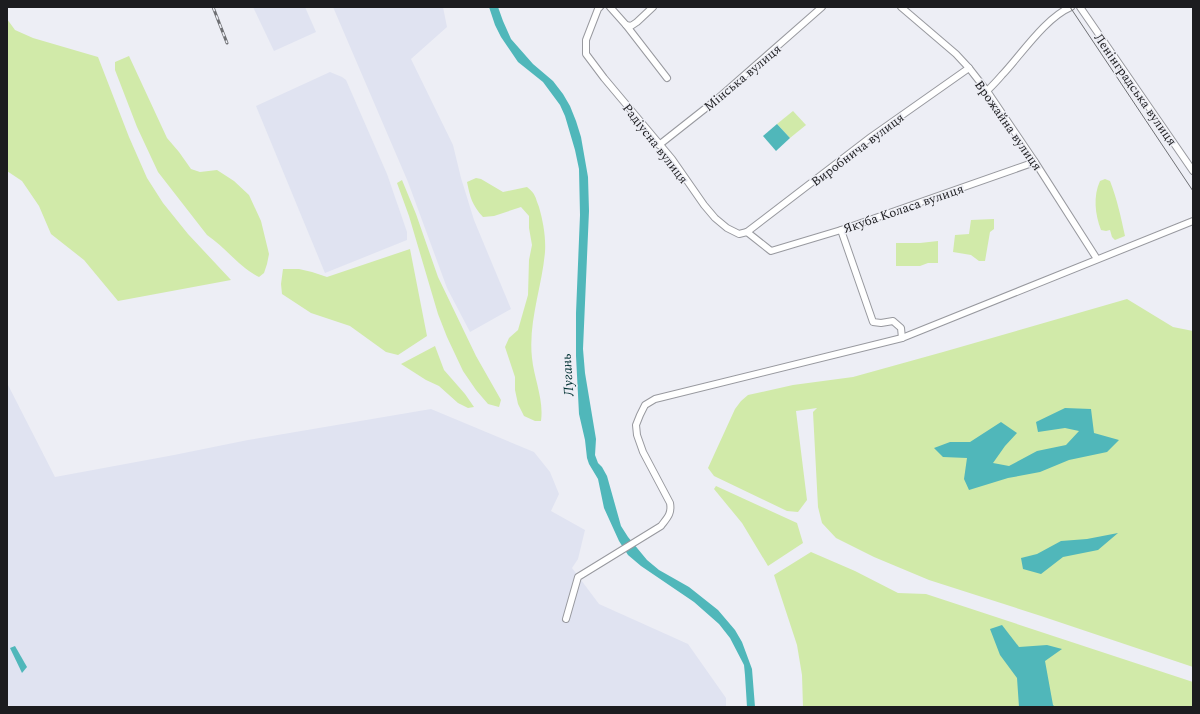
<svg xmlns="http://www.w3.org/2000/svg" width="1200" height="714" viewBox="0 0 1200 714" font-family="Spectral,serif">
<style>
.built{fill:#e0e3f1}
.green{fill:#d1eaa9}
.water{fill:#50b7ba}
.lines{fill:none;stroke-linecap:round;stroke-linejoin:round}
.street-casing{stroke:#98999f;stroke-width:8}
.street{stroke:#fff;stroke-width:6}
.tram{stroke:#6f7074;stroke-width:1}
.rail-casing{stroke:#6f7074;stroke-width:3}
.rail{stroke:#edeef5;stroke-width:1.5;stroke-dasharray:4.5;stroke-linecap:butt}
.labels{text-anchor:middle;stroke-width:3;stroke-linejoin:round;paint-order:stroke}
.street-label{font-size:13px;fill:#1c1c1f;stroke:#edeef5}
.water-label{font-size:14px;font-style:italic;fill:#003133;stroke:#edeef5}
</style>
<rect width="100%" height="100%" fill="#edeef5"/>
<g class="built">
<polygon points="253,7 305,7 316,32 274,51"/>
<polygon points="333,7 443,7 447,27 411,59 453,145 461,178 474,220 511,309 470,332 447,288 408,182"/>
<polygon points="330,72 342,77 346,80 387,174 407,232 407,240 325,273 256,106"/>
<polygon points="7,383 55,477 174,455 248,440 431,409 534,452 550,472 559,494 551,511 585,530 578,559 572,568 599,604 688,644 726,698 726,707 11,707 7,703"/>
</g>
<g class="green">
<polygon points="7,19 15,30 33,38 98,57 129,137 147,178 163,203 188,234 231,280 118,301 84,260 51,234 39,206 22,181 7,171"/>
<path d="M 129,56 L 167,138 L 179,152 L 191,169 L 200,172 L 217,170 L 234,181 L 249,195 L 261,221 L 269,254 L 267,264 L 264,273 L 259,277 C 240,268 225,247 207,235 L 158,172 L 137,127 L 115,70 L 115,62 Z"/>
<polygon points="793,111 806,125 790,138 777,124"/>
<path d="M 476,178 L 481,179 L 503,192 L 527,187 C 536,194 535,197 539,207 C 543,221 546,237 545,252 C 542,287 528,322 532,358 C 534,379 544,399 541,421 L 535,421 L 524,416 L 518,404 L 515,390 L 515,377 L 505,347 L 509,338 L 518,330 L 528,295 L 529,260 L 532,245 L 529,228 L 529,216 L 521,207 L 494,216 L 483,217 C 472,205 470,197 467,182 Z"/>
<path d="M 1105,179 L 1110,181 C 1117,199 1121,217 1125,236 L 1115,240 L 1112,237 L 1110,230 L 1106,231 L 1101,230 C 1095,214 1093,196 1100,181 Z"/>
<polygon points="402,180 416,214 438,277 476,356 501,400 499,407 488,404 476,390 463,371 447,337 438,314 409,216 397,183"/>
<polygon points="994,219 994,229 990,232 985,261 979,261 971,255 953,252 955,235 969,234 971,220"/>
<polygon points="938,241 938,263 928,263 920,266 896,266 896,243 920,243"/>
<polygon points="410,249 427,336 398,355 386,352 350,326 311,313 282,294 281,284 283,269 299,269 312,272 327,277"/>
<polygon points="1127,299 1173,327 1193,331 1193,667 1041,616 929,580 874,557 836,538 822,523 818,507 813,412 817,408 796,411 807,500 798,512 787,511 714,476 708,468 735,409 741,401 748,395 793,385 853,377 943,352"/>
<polygon points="435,346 444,370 465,394 474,407 468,408 458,403 439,386 426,380 401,364"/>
<polygon points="716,486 797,523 803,543 768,566 742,523 714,489"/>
<polygon points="811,552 855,571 898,593 926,594 1193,682 1193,707 803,707 802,675 797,645 774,575"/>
</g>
<g class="water">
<polygon points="489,7 498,7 503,21 511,39 533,64 553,81 563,94 570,106 576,121 581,137 588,177 589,211 583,349 585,373 596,439 595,455 598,463 602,467 607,476 621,526 628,537 647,560 659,570 689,587 718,610 735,630 742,642 752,669 755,707 747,707 745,675 744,665 730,638 719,624 694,602 641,566 628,555 619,541 604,508 598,479 589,464 587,458 585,440 579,414 576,356 576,313 580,215 579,169 575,150 565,116 560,105 543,82 518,62 501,37 495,25"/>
<polygon points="777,124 790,138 776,151 763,136"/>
<polygon points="1065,408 1091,409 1094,433 1119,440 1107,452 1069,460 1040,472 1008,478 969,490 964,479 967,458 943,457 934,448 950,442 970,442 1001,422 1017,433 1005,446 993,463 1009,466 1037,451 1066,445 1079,431 1065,428 1038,432 1036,422"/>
<polygon points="1118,533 1098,550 1063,557 1041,574 1023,569 1021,558 1037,554 1061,541 1087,539"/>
<polygon points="1002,625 1019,647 1047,645 1062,649 1045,661 1053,705 1055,707 1019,707 1017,678 1000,655 990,629"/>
<polygon points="15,646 27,667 22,673 10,648"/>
</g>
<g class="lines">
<defs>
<g id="street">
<polyline points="600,7 598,9 586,40 586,54 604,78 672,159 704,205 715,218 727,228 739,234 747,232 771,251 841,230 1035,162"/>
<polyline points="610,7 626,25 631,26 637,22 653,7"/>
<polyline points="901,7 956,54 969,68 987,91 1035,162 1097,259"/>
<polyline points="1080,7 1193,171"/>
<polyline points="626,25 667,78"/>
<path d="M 987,91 C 992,86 997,81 1002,75 C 1021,55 1045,18 1071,7"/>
<polyline points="659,145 716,100 822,7"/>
<polyline points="841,230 873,322 881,323 893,321 901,328 902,338"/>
<polyline points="747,232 871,137 969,68"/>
<path d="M 566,619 L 578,577 L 661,526 C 667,518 672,514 670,503 L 643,452 L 637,435 L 636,425 L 640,415 L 645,405 L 655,399 L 902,338 L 1193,221"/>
</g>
</defs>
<use href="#street" class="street-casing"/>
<use href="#street" class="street"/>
<polyline class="tram" points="1070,7 1193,191"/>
<defs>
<polyline id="rail" points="213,7 227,43"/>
</defs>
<use href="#rail" class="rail-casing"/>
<use href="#rail" class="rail"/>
</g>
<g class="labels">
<g class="street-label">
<text transform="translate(742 77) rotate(-40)" y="5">Мінська вулиця</text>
<text transform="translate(1136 89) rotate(55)" y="5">Ленінградська вулиця</text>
<text transform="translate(1009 125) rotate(55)" y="5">Врожайна вулиця</text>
<text transform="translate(656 143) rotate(52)" y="5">Радіусна вулиця</text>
<text transform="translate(857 149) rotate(-37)" y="5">Виробнича вулиця</text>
<text transform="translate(903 208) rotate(-19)" y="5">Якуба Коласа вулиця</text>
</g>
<g class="water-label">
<text transform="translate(567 375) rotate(-94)" y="5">Лугань</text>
</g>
</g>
<rect width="1200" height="714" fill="none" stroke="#1c1c1f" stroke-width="16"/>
</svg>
